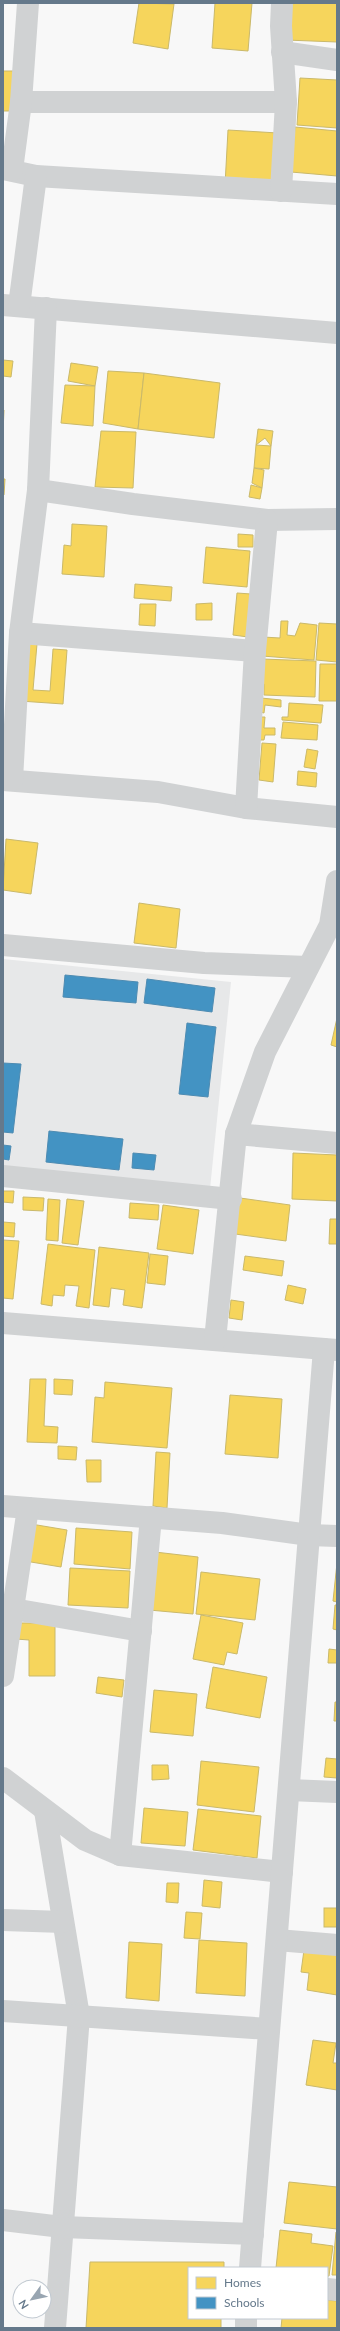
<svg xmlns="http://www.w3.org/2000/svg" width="340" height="2331" viewBox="0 0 340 2331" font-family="Lato,sans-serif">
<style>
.built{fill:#e7e8e9}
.homes{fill:#f6d55c;stroke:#cab96a}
.schools{fill:#4393c3;stroke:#4d8bb2}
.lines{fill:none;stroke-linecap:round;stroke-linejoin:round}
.minor{stroke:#d0d2d3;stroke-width:22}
</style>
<rect width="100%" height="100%" fill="#f8f8f8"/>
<polygon class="built" points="3,959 231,982 210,1189 3,1168"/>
<g class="homes">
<polygon points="139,3 174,4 168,49 133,43"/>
<polygon points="215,3 252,3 248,51 212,48"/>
<polygon points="288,3 337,3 337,42 286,40"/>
<polygon points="3,71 19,71 18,111 3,111"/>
<polygon points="300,78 337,80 337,128 297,125"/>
<polygon points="295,127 337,131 337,176 291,172"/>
<polygon points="228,130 278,133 276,188 225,185"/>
<polygon points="3,360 13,361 11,377 3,376"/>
<polygon points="71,363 98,367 95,386 68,381"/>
<polygon points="108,371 144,373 138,429 103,423"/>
<polygon points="144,373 220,383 214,438 138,429"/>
<polygon points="65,385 95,386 93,426 61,423"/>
<polygon points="3,410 4,410 3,432"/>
<polygon points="258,429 273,431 271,446 265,438 256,445"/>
<polygon points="101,431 136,432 133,488 95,487"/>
<polygon points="256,445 271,446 269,469 254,468"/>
<polygon points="254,468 264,470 262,488 252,483"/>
<polygon points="3,479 5,479 4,495 3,495"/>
<polygon points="251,485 262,488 260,499 249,497"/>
<polygon points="72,524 107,526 104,577 62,574 64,545 71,546"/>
<polygon points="238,534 253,535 253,547 238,547"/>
<polygon points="206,547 250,551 247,587 203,583"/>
<polygon points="135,584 172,587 171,601 134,598"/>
<polygon points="237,593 251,594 248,637 233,635"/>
<polygon points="212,603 212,620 196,620 196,604"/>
<polygon points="140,604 156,604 155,626 139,625"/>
<polygon points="281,621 288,621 287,635 295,636 300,623 317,625 314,660 262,656 263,637 280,638"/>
<polygon points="319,623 337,624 337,662 316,660"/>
<polygon points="24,642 37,644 33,690 50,691 53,649 67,650 63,704 20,701"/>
<polygon points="262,659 316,661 315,697 264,695 264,684 261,684"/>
<polygon points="320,664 337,664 337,701 319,701"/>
<polygon points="261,698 281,700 281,707 265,705 264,713 260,712"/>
<polygon points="289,703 323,705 321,723 282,720 282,717 288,717"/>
<polygon points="260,717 265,717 264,728 275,728 275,735 265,735 264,740 259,740"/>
<polygon points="283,722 318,725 317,740 281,738"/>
<polygon points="262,743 276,744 273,782 259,780"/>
<polygon points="307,749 318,751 315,769 304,767"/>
<polygon points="298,771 317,773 316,787 297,785"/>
<polygon points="6,839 38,843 31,894 3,890"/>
<polygon points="139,903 180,909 176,948 134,943"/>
<polygon points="337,1018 337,1047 331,1045"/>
<polygon points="293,1153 337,1155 337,1201 292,1199"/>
<polygon points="3,1191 14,1191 13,1203 3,1202"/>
<polygon points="23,1197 44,1198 43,1211 23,1210"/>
<polygon points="233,1197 290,1205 286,1241 228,1233"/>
<polygon points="48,1199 60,1200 58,1241 46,1240"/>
<polygon points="67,1199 84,1201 78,1245 62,1243"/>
<polygon points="130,1203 159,1205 158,1220 129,1218"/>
<polygon points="163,1205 199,1210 193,1254 157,1249"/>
<polygon points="330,1219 337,1219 337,1244 329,1244"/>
<polygon points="3,1222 15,1223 14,1237 3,1236"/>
<polygon points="3,1240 19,1241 13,1299 3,1298"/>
<polygon points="48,1244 95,1250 89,1308 76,1306 79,1286 65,1285 64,1296 53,1295 52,1306 41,1304"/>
<polygon points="99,1247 149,1253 142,1308 123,1305 125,1290 111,1288 109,1307 93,1305"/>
<polygon points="150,1254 168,1256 165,1285 147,1283"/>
<polygon points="245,1256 284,1261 282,1276 243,1270"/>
<polygon points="288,1285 306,1289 303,1304 285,1300"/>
<polygon points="231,1300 244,1302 242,1320 229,1318"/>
<polygon points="30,1379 46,1379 44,1426 58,1427 57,1443 27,1442"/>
<polygon points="54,1379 73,1380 72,1395 54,1394"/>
<polygon points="105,1382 172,1388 167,1448 92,1442 95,1397 104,1398"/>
<polygon points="230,1395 282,1399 278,1458 225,1454"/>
<polygon points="58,1446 77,1447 76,1460 58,1459"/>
<polygon points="156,1452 170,1453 167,1508 153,1506"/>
<polygon points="86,1460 101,1460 101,1482 87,1482"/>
<polygon points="31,1524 67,1530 61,1567 25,1561"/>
<polygon points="76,1528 132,1532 130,1569 74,1564"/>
<polygon points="155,1552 198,1557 193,1614 149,1610"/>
<polygon points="337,1563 337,1602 333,1601"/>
<polygon points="70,1568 130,1571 128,1608 68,1605"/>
<polygon points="201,1572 260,1579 255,1620 196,1614"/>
<polygon points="335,1605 337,1605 337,1630 333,1629"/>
<polygon points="201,1615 243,1623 237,1654 227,1652 224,1665 193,1659"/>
<polygon points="17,1623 55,1623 55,1676 29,1676 29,1640 16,1639"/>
<polygon points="329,1649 337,1650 337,1663 328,1663"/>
<polygon points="213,1667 267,1677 260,1718 206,1708"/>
<polygon points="98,1677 124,1680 122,1697 96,1693"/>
<polygon points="154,1690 197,1694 193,1736 150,1732"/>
<polygon points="335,1702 337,1702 337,1721 334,1721"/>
<polygon points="326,1758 337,1759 337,1778 324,1777"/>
<polygon points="201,1761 259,1767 254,1812 197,1805"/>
<polygon points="152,1765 168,1765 169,1779 152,1780"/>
<polygon points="144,1808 188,1812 185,1846 141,1843"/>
<polygon points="198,1809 261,1816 257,1858 193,1850"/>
<polygon points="204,1880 222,1882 220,1908 202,1906"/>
<polygon points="167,1883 179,1883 178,1903 166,1902"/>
<rect x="324" y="1908" width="13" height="19"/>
<polygon points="186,1912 202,1913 200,1939 184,1938"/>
<polygon points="199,1940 247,1943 245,1996 196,1993"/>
<polygon points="129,1942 162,1944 159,2001 126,1998"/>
<polygon points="304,1950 337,1954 337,1995 307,1990 309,1973 301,1972"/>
<polygon points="313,2040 336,2043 333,2063 337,2063 337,2090 306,2085"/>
<polygon points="289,2182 337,2187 337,2229 284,2223"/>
<polygon points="280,2230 312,2234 311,2243 333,2246 329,2276 327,2276 327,2268 276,2268"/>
<polygon points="336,2232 337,2233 337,2275 332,2275"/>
<polygon points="90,2262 224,2262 224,2268 189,2268 189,2318 221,2318 221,2328 86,2328"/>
<polygon points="327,2300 337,2301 337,2328 281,2328 282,2318 327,2318"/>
</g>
<g class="schools">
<polygon points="65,975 138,982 136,1003 63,997"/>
<polygon points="147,979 215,988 212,1012 144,1003"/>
<polygon points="187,1023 216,1027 208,1097 179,1094"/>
<polygon points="3,1063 21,1064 13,1133 3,1132"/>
<polygon points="49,1131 123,1139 119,1170 46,1162"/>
<polygon points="3,1145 11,1146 9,1160 3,1159"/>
<polygon points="133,1153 156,1155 154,1170 132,1168"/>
</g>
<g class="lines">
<g class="minor">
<polyline points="282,52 337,60"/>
<polyline points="21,102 286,102"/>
<polyline points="3,169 36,176 337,194"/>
<polyline points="12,170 21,102 28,3"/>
<polyline points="281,191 286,102 281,26 282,3"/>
<polyline points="3,305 337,333"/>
<polyline points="19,306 36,176"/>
<polyline points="38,490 133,504 267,520 337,519"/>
<polyline points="20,633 255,651"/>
<polyline points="3,780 158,792 246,808 337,817"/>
<polyline points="12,780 20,633 38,490 46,308"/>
<polyline points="246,808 255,651 267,520"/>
<polyline points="3,945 204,963 308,967"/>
<polyline points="236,1134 337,1143"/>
<polyline points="3,1176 231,1199"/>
<polyline points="3,1323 337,1350"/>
<polyline points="215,1340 236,1134 265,1052 330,925 337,881"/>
<polyline points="3,1506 222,1523 309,1535 337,1536"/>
<polyline points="13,1609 141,1631"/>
<polyline points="3,1676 28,1508"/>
<polyline points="3,1778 85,1840 120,1855 282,1872"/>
<polyline points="289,1790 337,1792"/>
<polyline points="45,1811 79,2016 55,2328"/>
<polyline points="120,1855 151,1517"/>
<polyline points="3,1920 63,1922"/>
<polyline points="277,1940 337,1945"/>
<polyline points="3,2011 269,2029"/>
<polyline points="3,2220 62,2227 253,2234"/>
<polyline points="250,2268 324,1349"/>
<polyline points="327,2289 337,2290"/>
<polyline points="246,2328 246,2318"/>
</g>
</g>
<rect width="340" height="2331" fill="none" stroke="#65798b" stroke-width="8"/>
<rect x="188" y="2267" width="140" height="52" fill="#ffffff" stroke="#c1c9d1"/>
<rect x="196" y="2277" width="20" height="12" fill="#f6d55c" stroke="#c1c9d1"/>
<text x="224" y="2287" font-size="12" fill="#65798b">Homes</text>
<rect x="196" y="2297" width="20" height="12" fill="#4393c3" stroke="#c1c9d1"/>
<text x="224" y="2307" font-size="12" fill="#65798b">Schools</text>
<g transform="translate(32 2299) rotate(237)"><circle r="19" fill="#ffffff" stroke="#c1c9d1"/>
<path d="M0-3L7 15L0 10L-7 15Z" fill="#98a5b1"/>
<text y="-6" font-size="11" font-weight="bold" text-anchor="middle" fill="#65798b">N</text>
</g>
</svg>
